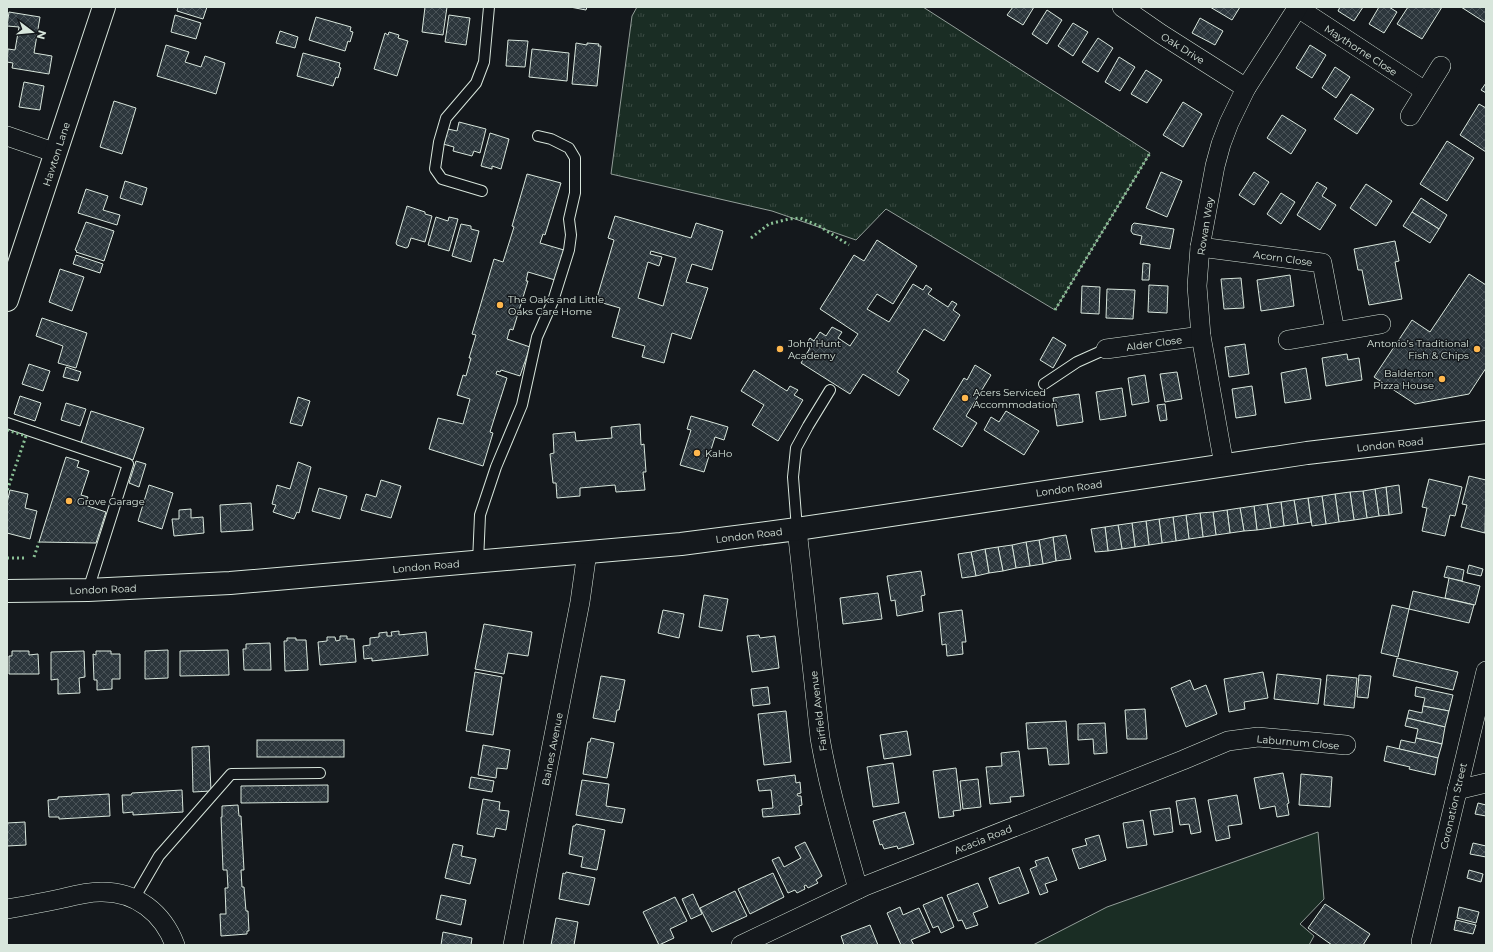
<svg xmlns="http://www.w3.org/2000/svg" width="1493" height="952" viewBox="0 0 1493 952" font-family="Montserrat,sans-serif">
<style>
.grass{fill:url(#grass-tufts);stroke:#939e99}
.park{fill:#1a2d24;stroke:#939e99}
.building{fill:url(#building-cross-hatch);stroke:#d8e6dc;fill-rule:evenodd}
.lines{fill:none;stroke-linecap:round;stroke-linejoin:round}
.service-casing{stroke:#d8e6dc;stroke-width:12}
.minor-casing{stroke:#d8e6dc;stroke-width:20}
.tertiary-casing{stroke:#d8e6dc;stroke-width:24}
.secondary-casing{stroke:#d8e6dc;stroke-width:24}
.service{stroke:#14181c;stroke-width:10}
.minor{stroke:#14181c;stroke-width:19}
.tertiary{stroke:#14181c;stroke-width:22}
.secondary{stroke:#14181c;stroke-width:22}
.hedge{stroke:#8ac095;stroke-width:3;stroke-dasharray:2 3;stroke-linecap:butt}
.poi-dot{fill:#ffb74d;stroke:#14181c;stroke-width:1.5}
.labels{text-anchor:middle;stroke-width:3;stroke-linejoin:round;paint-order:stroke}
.street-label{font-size:10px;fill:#d8e6dc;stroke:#14181c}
.poi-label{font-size:10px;fill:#d8e6dc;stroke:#14181c;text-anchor:start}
</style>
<defs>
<pattern id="grass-tufts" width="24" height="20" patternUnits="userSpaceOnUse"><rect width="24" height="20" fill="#1a2d24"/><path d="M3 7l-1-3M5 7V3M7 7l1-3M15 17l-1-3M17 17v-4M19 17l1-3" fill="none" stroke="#3b4b43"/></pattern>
<pattern id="building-cross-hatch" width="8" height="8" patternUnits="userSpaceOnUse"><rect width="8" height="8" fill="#2c363c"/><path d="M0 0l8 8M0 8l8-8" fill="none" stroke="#4a5358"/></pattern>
</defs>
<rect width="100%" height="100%" fill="#14181c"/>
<polygon class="grass" points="637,7 923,7 1150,153 1055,310 886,209 856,240 772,211 611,174 632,16"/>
<polygon class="park" points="1318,832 1324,899 1300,924 1314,936 1309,945 1033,945 1107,907"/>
<g class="building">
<polygon points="178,7 207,7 203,19 177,11"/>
<polygon points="425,7 447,7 443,35 422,32"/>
<polygon points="570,7 587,7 586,10"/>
<polygon points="1013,7 1034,7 1023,25 1007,15"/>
<polygon points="1210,7 1240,7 1232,20"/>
<polygon points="1340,7 1363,7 1354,21 1338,11"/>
<polygon points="1379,7 1389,7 1397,12 1384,33 1369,24"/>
<polygon points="1408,7 1442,7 1422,39 1397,24"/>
<polygon points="1461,7 1486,7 1486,23"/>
<polygon points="1047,10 1062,20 1047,44 1032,34"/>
<polygon points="9,12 40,17 34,53 52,56 49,74 12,68 13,63 7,62 8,49 15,50 19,27 7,26"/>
<polygon points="175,15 201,23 196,39 171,32"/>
<polygon points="449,15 470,18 466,45 445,42"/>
<polygon points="316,17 351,27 350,31 353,32 350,42 348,41 345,51 309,40"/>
<polygon points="1200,18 1223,31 1215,45 1192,33"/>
<polygon points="1073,23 1088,32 1073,56 1058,46"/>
<polygon points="280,31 298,37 295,48 276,43"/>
<polygon points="389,32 399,35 398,38 408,41 397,76 374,69 385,33 388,35"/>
<polygon points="1098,38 1113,48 1098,72 1082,62"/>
<polygon points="508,40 528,41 525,67 506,66"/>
<polygon points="576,43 587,45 587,43 599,44 598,46 601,46 597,86 572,84"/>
<polygon points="166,45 189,52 185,62 201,67 205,56 225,63 216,94 157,76"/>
<polygon points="1310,45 1326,55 1312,78 1296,68"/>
<polygon points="532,49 569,53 567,81 529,77"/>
<polygon points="303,53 340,63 339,67 341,68 338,78 336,77 333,86 297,76"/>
<polygon points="1119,57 1135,67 1120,91 1105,82"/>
<polygon points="1335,67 1350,77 1336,98 1322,88"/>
<polygon points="1146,70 1162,80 1147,103 1131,94"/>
<polygon points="24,82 44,86 40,110 19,107"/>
<polygon points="1486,83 1486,93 1481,90"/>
<polygon points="1351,94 1374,109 1357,134 1334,119"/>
<polygon points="114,101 136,108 122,154 100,147"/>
<polygon points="1183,102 1202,114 1183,147 1163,135"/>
<polygon points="1479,104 1486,108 1486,152 1460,135"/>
<polygon points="1282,115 1306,130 1291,154 1267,138"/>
<polygon points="459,122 486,129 480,153 474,151 472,156 453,151 454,147 443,144 448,129 457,131"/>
<polygon points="490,133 509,139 501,169 492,166 492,169 481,166"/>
<polygon points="1447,141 1474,158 1447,201 1420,184"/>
<polygon points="1161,172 1182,181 1167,217 1146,208"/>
<polygon points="1254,172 1269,182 1254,205 1239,195"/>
<polygon points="527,174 561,183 545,235 543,234 540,243 564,250 555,280 528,272 526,281 528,281 513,330 510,329 507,339 530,347 520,376 501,370 500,372 497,371 496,374 507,378 490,432 493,433 483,466 429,449 438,418 463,424 470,399 457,395 463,375 466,376 471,358 469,358 476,335 472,334 494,259 503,262 514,227 512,226"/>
<polygon points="125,181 147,188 142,205 120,198"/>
<polygon points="1317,182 1327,188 1322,196 1336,205 1320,230 1297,215"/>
<polygon points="1366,184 1392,201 1376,226 1350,208"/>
<polygon points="86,189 108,196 103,210 120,215 117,225 78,213"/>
<polygon points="1281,193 1295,202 1281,224 1267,214"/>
<polygon points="1421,198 1447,215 1439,229 1412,212"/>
<polygon points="407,206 425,212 425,214 432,216 425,242 411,238 408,247 406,248 397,245 396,243"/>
<polygon points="1412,212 1439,229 1430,243 1403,226"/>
<path d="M 615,216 L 691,238 L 696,223 L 723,231 L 712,270 L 692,264 L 686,282 L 708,288 L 691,339 L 672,333 L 664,363 L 642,357 L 645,346 L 612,337 L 620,308 L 596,301 L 614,240 L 608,238 ZM 651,251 L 676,258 L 663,306 L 638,298 L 648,262 L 659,266 L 662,257 L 650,254 Z"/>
<polygon points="436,217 448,221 449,217 458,219 449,251 428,245"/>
<polygon points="86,222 114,231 104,261 76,252 77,251 75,250"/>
<polygon points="1134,223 1174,229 1170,249 1140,244 1142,236 1133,234 1131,231 1132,225"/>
<polygon points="461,224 471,226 471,229 479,231 471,262 452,256"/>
<polygon points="877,240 917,266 893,304 877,294 867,309 889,322 913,284 923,290 926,285 932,289 928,294 948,307 952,301 957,304 953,310 960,315 944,341 924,329 897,372 909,380 899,396 863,374 850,394 801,363 810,348 805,346 810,338 814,341 820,332 826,336 832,327 842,332 838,338 850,346 858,334 820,309 854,255 864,261"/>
<polygon points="1395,241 1399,261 1395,262 1402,299 1369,305 1362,270 1358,270 1354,249"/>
<polygon points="76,255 103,264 100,273 73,264"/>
<polygon points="1143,263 1150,264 1149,280 1142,280"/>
<polygon points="60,269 84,277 72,311 49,302"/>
<polygon points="1469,274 1486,285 1486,368 1469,394 1415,404 1374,377 1412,320 1430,332"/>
<polygon points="1290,275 1294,306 1261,311 1257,280"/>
<polygon points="1241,278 1244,308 1224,309 1221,279"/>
<polygon points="1149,285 1168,286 1167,313 1148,312"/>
<polygon points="1082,286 1100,287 1099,314 1081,313"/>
<polygon points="1107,289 1135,290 1133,319 1106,318"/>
<polygon points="42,318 87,333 76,368 58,363 63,346 36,336"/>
<polygon points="1053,337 1066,345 1053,368 1040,360"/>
<polygon points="1245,344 1249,374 1229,377 1225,347"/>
<polygon points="1347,354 1348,360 1359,358 1362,380 1326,386 1322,358"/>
<polygon points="29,364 50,371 43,391 22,384"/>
<polygon points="975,365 991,375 966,416 977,423 962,447 933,429 964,378 967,380"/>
<polygon points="66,367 81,372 78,381 63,377"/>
<polygon points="1306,368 1311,399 1285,403 1281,373"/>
<polygon points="754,370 787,391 790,386 798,390 794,395 803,400 778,441 752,425 764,405 741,391"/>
<polygon points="1177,372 1182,399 1165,402 1160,374"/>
<polygon points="1145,375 1149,402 1132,405 1128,378"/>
<polygon points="1252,386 1256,415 1236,418 1232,389"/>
<polygon points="1122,388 1126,416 1100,420 1096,392"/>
<polygon points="1079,394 1083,422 1057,426 1053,398"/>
<polygon points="20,396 41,403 35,421 14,414"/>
<polygon points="298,397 310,401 302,426 290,423"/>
<polygon points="66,403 86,409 80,426 61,420"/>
<polygon points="1165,404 1167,420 1160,421 1157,405"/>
<polygon points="91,411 144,428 133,460 81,443"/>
<polygon points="1006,411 1039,431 1024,455 984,430 991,417 999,422"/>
<polygon points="691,416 728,427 724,440 715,437 704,472 680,465 691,430 687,429"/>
<polygon points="640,424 641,445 644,444 646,472 643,472 645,490 616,492 615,485 580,488 580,496 557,498 556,483 553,483 550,454 554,453 553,434 575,432 576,441 612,438 611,427"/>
<polygon points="66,457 79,461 77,467 89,471 81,495 88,497 85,505 106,512 96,543 39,542"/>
<polygon points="136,461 146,464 139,487 129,483"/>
<polygon points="298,462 311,467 299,513 297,512 294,519 273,512 276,505 272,504 277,485 290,489"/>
<polygon points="1469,476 1486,480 1485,533 1461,527 1467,505 1462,504"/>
<polygon points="1429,479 1462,487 1455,516 1450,515 1445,536 1422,531 1427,508 1422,507"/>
<polygon points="381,480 401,486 391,518 361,510 366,494 376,497"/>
<polygon points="149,485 173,493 162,529 138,521"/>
<polygon points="1399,485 1402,513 1389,515 1386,487"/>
<polygon points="1386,487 1389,515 1379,516 1375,489"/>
<polygon points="319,488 347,496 340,519 312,511"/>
<polygon points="1375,489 1379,516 1367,518 1363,491"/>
<polygon points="10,490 28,494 25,508 37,511 30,539 7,533 7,503"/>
<polygon points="1363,491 1367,518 1354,520 1350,492"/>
<polygon points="1350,492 1354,520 1339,522 1335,494"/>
<polygon points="1335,494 1339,522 1326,524 1322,496"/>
<polygon points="1322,496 1326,524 1312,526 1308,498"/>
<polygon points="1308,498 1311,522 1298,524 1294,500"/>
<polygon points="1294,500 1298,524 1284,526 1281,502"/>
<polygon points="1281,502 1284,526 1271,528 1267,504"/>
<polygon points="251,503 253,530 221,532 220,505"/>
<polygon points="1267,504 1271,528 1257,530 1254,506"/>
<polygon points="1254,506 1257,530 1244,531 1240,508"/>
<polygon points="1240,508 1244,531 1230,533 1227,510"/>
<polygon points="191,509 191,518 203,517 204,533 174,536 172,519 179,519 179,510"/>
<polygon points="1227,510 1230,533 1216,535 1213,512"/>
<polygon points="1213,512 1216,535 1203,537 1200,513"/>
<polygon points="1200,513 1203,537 1189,539 1186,515"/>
<polygon points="1186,515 1189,539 1176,541 1173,517"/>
<polygon points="1173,517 1176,541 1162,543 1159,519"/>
<polygon points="1159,519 1162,543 1149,545 1146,521"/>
<polygon points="1146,521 1149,545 1135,547 1132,523"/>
<polygon points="1132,523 1135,547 1122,549 1118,525"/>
<polygon points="1118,525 1122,549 1108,551 1105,527"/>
<polygon points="1105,527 1108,551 1095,552 1091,529"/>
<polygon points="1066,535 1071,559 1056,561 1053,537"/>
<polygon points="1053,537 1056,561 1043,564 1039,540"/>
<polygon points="1039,540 1043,564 1030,566 1026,542"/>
<polygon points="1026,542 1030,566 1016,568 1012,545"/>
<polygon points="1012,545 1016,568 1003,571 998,547"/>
<polygon points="998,547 1003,571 989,573 985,549"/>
<polygon points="985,549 989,573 976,576 971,552"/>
<polygon points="971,552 976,576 962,578 958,554"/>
<polygon points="1469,565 1483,569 1481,576 1467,573"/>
<polygon points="1447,566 1464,570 1462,581 1444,577"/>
<polygon points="921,571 925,595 921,596 923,611 897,616 895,600 891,601 887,576"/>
<polygon points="1449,578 1480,586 1475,605 1445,598"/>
<polygon points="1413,591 1474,605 1469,623 1409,609"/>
<polygon points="878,593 882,619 843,624 840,598"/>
<polygon points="704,595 728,599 722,631 699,627"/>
<polygon points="1392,605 1409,609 1398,657 1381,653"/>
<polygon points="663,610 684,614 679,638 658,633"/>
<polygon points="962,610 966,642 962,642 963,654 947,656 946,644 942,645 939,613"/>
<polygon points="484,624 532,632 528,656 508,653 504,674 475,669"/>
<polygon points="399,631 399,635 426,632 428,655 372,661 372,658 364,659 363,646 370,645 370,638 379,637 379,633 387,632 387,636 392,636 391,632"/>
<polygon points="759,635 760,638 775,636 779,668 752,672 747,636"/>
<polygon points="340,636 347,636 347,639 354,639 356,662 320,665 318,642 327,641 327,637 335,637 336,641 340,640"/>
<polygon points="287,638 296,638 296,640 306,640 308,670 285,671 284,641 287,641"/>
<polygon points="270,643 271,670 244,670 243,649 246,649 246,644"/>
<polygon points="168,650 168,678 145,679 145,651"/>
<polygon points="228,650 229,675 180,676 180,651"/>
<polygon points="12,651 29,651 29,655 38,654 39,674 9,674 9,656 12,656"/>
<polygon points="84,651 85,677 79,678 80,693 58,694 58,679 51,680 51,652"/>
<polygon points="96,651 111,651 111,654 120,654 120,679 112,679 112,689 97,690 97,680 94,680 93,654 96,655"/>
<polygon points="1397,658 1458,672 1453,690 1393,676"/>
<polygon points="475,672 502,677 493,735 466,731"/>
<polygon points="1263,672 1268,698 1244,702 1245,709 1229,712 1224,679"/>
<polygon points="1277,674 1321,679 1318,704 1274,699"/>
<polygon points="1327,675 1357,678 1354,708 1324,705"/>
<polygon points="1359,675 1371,676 1368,698 1357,697"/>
<polygon points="601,676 625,680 619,710 617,710 615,722 593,718"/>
<polygon points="1190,680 1194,690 1206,685 1217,714 1186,727 1171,688"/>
<polygon points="768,687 770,704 753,706 751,689"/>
<polygon points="1416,687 1453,695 1449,711 1423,706 1425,698 1415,696"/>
<polygon points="1423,706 1449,711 1445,727 1407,718 1409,710 1422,713"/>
<polygon points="1145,709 1147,739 1127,739 1125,710"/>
<polygon points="786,711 791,762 764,765 758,714"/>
<polygon points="1407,718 1445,727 1442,744 1416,738 1418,729 1405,726"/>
<polygon points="1066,721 1069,764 1049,765 1047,748 1028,749 1026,723"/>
<polygon points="1105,723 1107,753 1094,754 1093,739 1078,740 1078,724"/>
<polygon points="907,731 911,755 884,759 880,735"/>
<polygon points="591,738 614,743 607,778 583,774 588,742 590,742"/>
<polygon points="1416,738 1442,744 1438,758 1399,749 1401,740 1415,743"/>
<rect x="257" y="740" width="87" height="17"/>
<polygon points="483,745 510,750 507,769 497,768 496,778 478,775"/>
<polygon points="209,746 211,791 193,792 192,747"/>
<polygon points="1387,746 1438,758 1435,775 1409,769 1410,767 1384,761"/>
<polygon points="1019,751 1024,796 1010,797 1011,802 990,804 986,767 1002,766 1001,753"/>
<polygon points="893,763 899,803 873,807 867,767"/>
<polygon points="956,768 961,810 953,811 954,816 939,818 933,771"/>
<polygon points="1283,773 1289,803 1287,804 1289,815 1277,817 1275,806 1260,809 1254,778"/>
<polygon points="1301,774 1332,777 1330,807 1299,805"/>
<polygon points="795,775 796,783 800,782 801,793 797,794 798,796 801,796 802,805 799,806 800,814 763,817 762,809 773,808 771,790 759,791 757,780"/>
<polygon points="471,777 494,781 492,792 469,788"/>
<polygon points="978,779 981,807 963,809 960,781"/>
<polygon points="582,780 609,784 606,806 625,809 622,823 576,815"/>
<polygon points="328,785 328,802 241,803 241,786"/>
<polygon points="182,790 183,812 133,815 133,812 123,813 122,795 131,795 132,793"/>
<polygon points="109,794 110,816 59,819 59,817 49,817 48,800 58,799 58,797"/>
<polygon points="1237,795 1242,824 1228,826 1230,838 1216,841 1208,800"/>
<polygon points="1195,798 1201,832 1191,834 1189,824 1180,825 1176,801"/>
<polygon points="483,799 500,802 499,810 509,811 506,830 496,828 494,837 477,834"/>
<polygon points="1478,803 1486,805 1486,816 1475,814"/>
<polygon points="238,805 239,816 241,816 244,870 241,870 242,887 244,887 246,911 248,911 249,931 247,931 247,934 221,936 220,914 226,914 225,888 228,888 227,870 223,870 221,817 222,817 222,806"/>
<polygon points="1170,808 1173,832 1154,835 1150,811"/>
<polygon points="905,812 914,844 898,849 897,846 884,849 882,844 880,845 873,821"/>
<polygon points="1143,820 1147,845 1127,848 1123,823"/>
<polygon points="25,822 26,845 7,846 7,823"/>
<polygon points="576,824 605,830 597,870 581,867 583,857 569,854 573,826 575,826"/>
<polygon points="1099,835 1106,860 1079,869 1072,849 1087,845 1085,839"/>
<polygon points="805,842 822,876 816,880 818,883 808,888 806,885 804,886 805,889 797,893 795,890 788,893 772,860 779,857 784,867 801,858 795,847"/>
<polygon points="1473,843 1486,846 1486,857 1470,854"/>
<polygon points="453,844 463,846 461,856 476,859 470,884 445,878"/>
<polygon points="1048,857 1057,880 1045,884 1048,892 1040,895 1030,869 1037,866 1035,861"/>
<polygon points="1019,867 1029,893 999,904 989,878"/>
<polygon points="1469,870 1483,874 1481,882 1467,878"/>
<polygon points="566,872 595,878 589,905 559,899 563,873 565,874"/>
<polygon points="773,873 784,897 750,914 738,889"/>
<polygon points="978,883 988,907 973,913 978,925 966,929 962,920 958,921 947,895"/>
<polygon points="735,891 747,916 712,932 700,908"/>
<polygon points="693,894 702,914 691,919 682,899"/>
<polygon points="441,895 466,900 461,925 436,919"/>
<polygon points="675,897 687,921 670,929 674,938 659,945 643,912"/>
<polygon points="942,897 954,927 941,933 938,926 933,928 923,905"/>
<polygon points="1325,904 1370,934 1363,945 1332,945 1308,928"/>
<polygon points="900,907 903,915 919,908 930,932 911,940 914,945 901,945 887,913"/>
<polygon points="1459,907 1479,912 1476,923 1457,918"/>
<polygon points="556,918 578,922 574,945 551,945"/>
<polygon points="1456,920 1476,925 1473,934 1454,930"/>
<polygon points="870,925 878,945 844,945 841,936"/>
<polygon points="443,932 472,938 471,945 441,945"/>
</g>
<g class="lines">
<defs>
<g id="service">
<polyline points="482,191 442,179 435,169 439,142 446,118 476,83 484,62 489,7"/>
<polyline points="1044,384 1077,362 1106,349"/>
<polyline points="7,423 128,464 88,590"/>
<polyline points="797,529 793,477 796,448 808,426 830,390"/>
<polyline points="478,562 480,515 496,467 522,405 537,337 553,301 569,250 571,235 569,219 575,193 575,158 569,148 551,139 538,136"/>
<polyline points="134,899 159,856 231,774 320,773"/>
</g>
<g id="minor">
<polyline points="1122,7 1161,34 1246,88"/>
<polyline points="1298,8 1425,91"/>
<polyline points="1410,116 1441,66"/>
<polyline points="7,136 56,153"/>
<polyline points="1200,247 1322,263 1335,331"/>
<polyline points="1288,340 1381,324"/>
<polyline points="1106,349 1201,336"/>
<polyline points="1224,465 1201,336 1197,286 1200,247 1215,166 1221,144 1229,123 1246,88 1298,7"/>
<path d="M 797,529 L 820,738 C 829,790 844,839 858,889"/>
<polyline points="1457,790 1486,783"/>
<path d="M 7,909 C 26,906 45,902 64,898 C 76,895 88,892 100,892 C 136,891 163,913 175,945"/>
<polyline points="1421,942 1486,671"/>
<polyline points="513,945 580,602 587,552"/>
<polyline points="741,945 865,886 1183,760 1228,741 1258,737 1346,745"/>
</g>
<polyline id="tertiary" points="7,300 104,7"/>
<polyline id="secondary" points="7,591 88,590 230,583 681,544 797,529 1307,453 1486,432"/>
</defs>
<use href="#service" class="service-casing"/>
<use href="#minor" class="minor-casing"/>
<use href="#tertiary" class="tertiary-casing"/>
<use href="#secondary" class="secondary-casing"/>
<use href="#service" class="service"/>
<use href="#minor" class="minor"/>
<use href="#tertiary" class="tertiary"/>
<use href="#secondary" class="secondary"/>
<g class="hedge">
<polyline points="751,238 769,224 789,219 800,218 819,226 849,245"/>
<polyline points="1055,310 1150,153"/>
<polyline points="7,430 26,436 7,491"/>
<polyline points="34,557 39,542"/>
<polyline points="7,558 24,558"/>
</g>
</g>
<g class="poi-dot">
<circle cx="500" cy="305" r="4"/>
<circle cx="780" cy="349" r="4"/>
<circle cx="1477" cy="349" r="4"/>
<circle cx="1442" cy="379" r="4"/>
<circle cx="965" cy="398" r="4"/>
<circle cx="697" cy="453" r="4"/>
<circle cx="69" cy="501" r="4"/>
</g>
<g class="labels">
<g class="street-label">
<text transform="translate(1183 48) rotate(32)" y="4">Oak Drive</text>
<text transform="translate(1361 50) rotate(33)" y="4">Maythorne Close</text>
<text transform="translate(56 154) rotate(-72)" y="4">Hawton Lane</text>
<text transform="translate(1205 226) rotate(-81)" y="4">Rowan Way</text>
<text transform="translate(1283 258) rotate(8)" y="4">Acorn Close</text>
<text transform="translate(1154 343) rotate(-8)" y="4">Alder Close</text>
<text transform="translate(1390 444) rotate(-6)" y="4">London Road</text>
<text transform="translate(1069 488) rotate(-8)" y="4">London Road</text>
<text transform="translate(749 535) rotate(-7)" y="4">London Road</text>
<text transform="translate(426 566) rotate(-5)" y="4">London Road</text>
<text transform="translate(103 589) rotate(-2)" y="4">London Road</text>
<text transform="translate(818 711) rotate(-97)" y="4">Fairfield Avenue</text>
<text transform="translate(1298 742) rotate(5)" y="4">Laburnum Close</text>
<text transform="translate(552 749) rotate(-79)" y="4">Baines Avenue</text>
<text transform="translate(1453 806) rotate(-77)" y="4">Coronation Street</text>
<text transform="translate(983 839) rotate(-22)" y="4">Acacia Road</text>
</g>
<g class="poi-label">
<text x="508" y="303">The Oaks and Little<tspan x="508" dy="12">Oaks Care Home</tspan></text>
<text x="788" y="347">John Hunt<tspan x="788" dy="12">Academy</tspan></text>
<text x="1469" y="347" text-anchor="end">Antonio’s Traditional<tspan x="1469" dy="12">Fish &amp; Chips</tspan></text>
<text x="1434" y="377" text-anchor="end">Balderton<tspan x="1434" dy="12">Pizza House</tspan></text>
<text x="973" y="396">Acers Serviced<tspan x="973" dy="12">Accommodation</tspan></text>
<text x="705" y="457">KaHo</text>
<text x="77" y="505">Grove Garage</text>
</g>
</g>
<rect width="1493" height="952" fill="none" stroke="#d8e6dc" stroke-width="16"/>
<g transform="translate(32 32) rotate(106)" stroke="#14181c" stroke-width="3" paint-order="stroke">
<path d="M0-3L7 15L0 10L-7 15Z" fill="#d8e6dc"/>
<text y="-6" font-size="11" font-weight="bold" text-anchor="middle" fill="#d8e6dc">N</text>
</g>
</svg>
